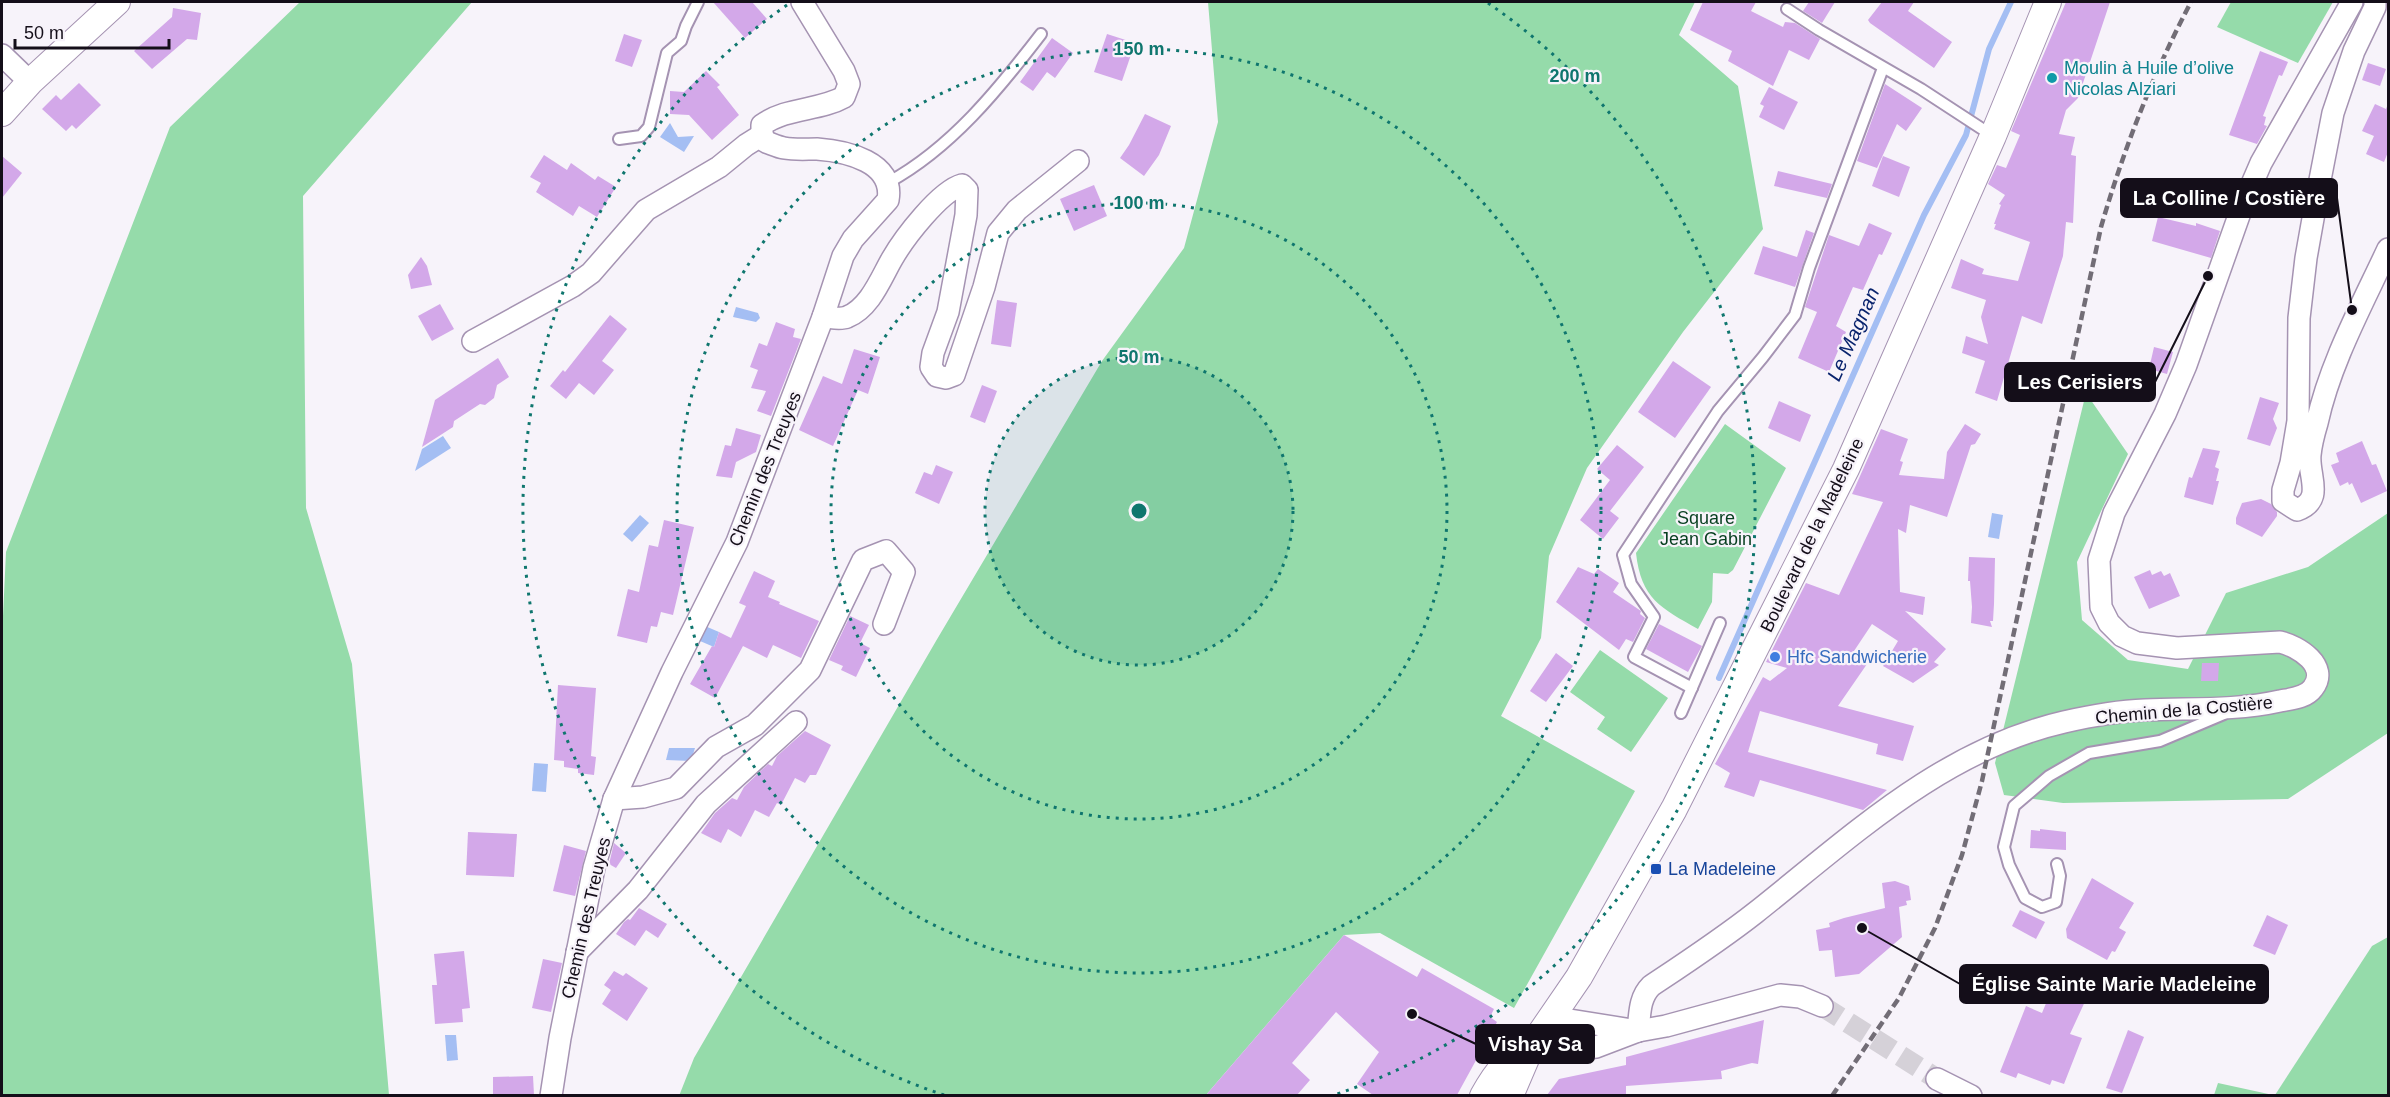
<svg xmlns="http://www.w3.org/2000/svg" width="2390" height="1097" viewBox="0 0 2390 1097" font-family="Helvetica,sans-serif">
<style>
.green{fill:#95dbaa}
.water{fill:#a4bef3}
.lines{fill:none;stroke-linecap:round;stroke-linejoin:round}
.stream{stroke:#a4bef3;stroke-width:6}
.building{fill:#d3a8e9}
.minor-tunnel{stroke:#d5d1d8;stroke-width:21;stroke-dasharray:21 10;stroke-linecap:butt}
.service-casing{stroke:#a593b2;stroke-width:14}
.minor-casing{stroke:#a593b2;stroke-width:24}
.tertiary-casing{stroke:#a593b2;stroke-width:28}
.service{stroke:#fff;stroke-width:10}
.minor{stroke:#fff;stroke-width:21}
.tertiary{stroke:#fff;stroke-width:26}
.rail{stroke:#726d76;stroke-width:4.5;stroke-dasharray:9 4.5;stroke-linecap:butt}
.ring{fill:none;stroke:#0f766e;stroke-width:3;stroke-dasharray:3 6}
.culture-dot{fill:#0f9aa8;stroke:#f7f3fa;stroke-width:2}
.shop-dot{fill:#3f7fe0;stroke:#f7f3fa;stroke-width:2}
.transit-dot{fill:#1a4fb4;stroke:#f7f3fa;stroke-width:2}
.labels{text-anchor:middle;stroke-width:4.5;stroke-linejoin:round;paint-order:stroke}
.culture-label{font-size:18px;fill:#0d838f;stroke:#f7f3fa;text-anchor:start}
.street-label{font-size:18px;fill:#140e19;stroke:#f7f3fa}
.park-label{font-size:18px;fill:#063f1f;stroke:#f7f3fa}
.shop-label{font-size:18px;fill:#366cbe;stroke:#f7f3fa;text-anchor:start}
.transit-label{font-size:18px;fill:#164399;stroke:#f7f3fa;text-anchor:start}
.water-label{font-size:20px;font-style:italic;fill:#0a246e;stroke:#f7f3fa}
.centre{fill:#0f766e;stroke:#f7f3fa;stroke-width:3}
.ring-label{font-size:18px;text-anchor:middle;font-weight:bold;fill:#0f766e;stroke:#f7f3fa;stroke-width:4.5;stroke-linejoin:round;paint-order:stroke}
.leader{fill:none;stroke:#140e19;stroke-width:2}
.callout-dot{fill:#140e19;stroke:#f7f3fa;stroke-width:2}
.callout{fill:#140e19;stroke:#140e19;stroke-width:2}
.callout-label{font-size:20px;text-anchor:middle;font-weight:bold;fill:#fff}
</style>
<rect width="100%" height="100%" fill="#f7f3fa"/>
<g class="green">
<polygon points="300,2 472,2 303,196 306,508 352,664 389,1095 2,1095 2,637 6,552 170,127"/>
<polygon points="1208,2 1695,2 1679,35 1738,86 1763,229 1683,332 1587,468 1549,556 1541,638 1501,716 1635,791 1514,1008 1380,933 1344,935 1206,1095 679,1096 694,1058 936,641 1102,361 1184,248 1218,122"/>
<polygon points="2231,2 2333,2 2298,63 2217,27"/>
<polygon points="2086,393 2128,454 2077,562 2082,620 2128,660 2188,669 2226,593 2308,567 2388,513 2388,733 2288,799 2063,803 2004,795 1995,763"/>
<path d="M 1725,424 L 1786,468 L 1733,570 L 1728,574 L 1713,573 L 1712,602 L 1698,629 C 1661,608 1641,599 1636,553 Z"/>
<polygon points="1600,650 1668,698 1631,752 1597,729 1605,717 1570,692"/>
<polygon points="2388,937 2388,1095 2275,1095 2372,946"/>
<polygon points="2218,1083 2273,1095 2214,1095"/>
</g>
<g class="water">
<polygon points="670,123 678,137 694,136 684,152 660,137"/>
<polygon points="736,307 758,313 760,318 756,322 733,317"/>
<polygon points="443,436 451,448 415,471 422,449"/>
<polygon points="1992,513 2003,515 1999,539 1988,537"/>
<polygon points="640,515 649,523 632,542 623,534"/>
<polygon points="705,626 719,632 714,647 700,641"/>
<polygon points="669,748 695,748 691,761 666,760"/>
<polygon points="534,763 548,764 546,792 532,791"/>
<polygon points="445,1035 456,1035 458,1060 447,1061"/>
</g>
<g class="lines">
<polyline class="stream" points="1719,678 1924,215 1966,135 1989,49 2011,2"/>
</g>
<g class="building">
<polygon points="713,2 752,2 767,19 745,38"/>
<polygon points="1703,2 1756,2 1751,11 1783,27 1785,22 1795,23 1820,39 1809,60 1789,50 1773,86 1728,61 1732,51 1690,30"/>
<polygon points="1809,2 1835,2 1822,23 1803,11"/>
<polygon points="1882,2 1914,2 1908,11 1952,42 1934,68 1870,23 1868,20"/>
<polygon points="2066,2 2110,2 2078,98 2066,110 2059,134 2075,137 2071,155 2076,156 2073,223 2066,222 2063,256 2042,324 2022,316 1997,401 1975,393 1985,361 1962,353 1966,336 1988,344 1981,317 1986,300 1951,288 1961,259 1984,269 1982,274 2018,281 2030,242 1994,229 1996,224 1994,224 2001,205 1999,204 2005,195 1988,184 1997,165 2006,168 2020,135 2011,131"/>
<polygon points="173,8 201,13 197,40 187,39 152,69 134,51 172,17"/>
<polygon points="624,34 642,40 632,67 615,61"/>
<polygon points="1107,34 1135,43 1122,81 1094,72"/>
<polygon points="1052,38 1073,53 1055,78 1047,72 1033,91 1020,82"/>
<polygon points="2260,51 2288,62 2282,76 2279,75 2263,116 2266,117 2264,125 2267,126 2257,144 2229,135"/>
<polygon points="2368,63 2386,69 2380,86 2362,80"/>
<polygon points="706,71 720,85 717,87 739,115 712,140 689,115 670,114 670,91 684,92"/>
<polygon points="79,83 101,105 76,129 72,125 66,131 42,109 56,95 61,100"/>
<polygon points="1885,84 1922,108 1906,131 1897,124 1877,168 1857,161"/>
<polygon points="1769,87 1798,102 1784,130 1759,117 1764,106 1760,104"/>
<polygon points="2375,104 2386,109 2388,104 2388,152 2384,162 2366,154 2374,136 2362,131"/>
<polygon points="1145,114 1171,126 1159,155 1144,176 1120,158 1129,145"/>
<polygon points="544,155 567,170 571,163 595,180 598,176 616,187 597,217 579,206 573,216 536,192 541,183 530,177"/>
<polygon points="2,156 22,173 2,198"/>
<polygon points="1883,156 1910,167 1899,197 1872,186"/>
<polygon points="1778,171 1832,184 1827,198 1774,186"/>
<polygon points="1094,185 1107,216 1074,231 1060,199"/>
<polygon points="2158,217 2196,226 2196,223 2220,231 2211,258 2152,241"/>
<polygon points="1869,223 1892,233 1882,255 1879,254 1863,290 1853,287 1836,326 1846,332 1829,372 1798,358 1817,312 1805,307 1829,235 1859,246"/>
<polygon points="1806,230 1814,233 1795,287 1754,274 1763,246 1797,257"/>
<polygon points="421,257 427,266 432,285 411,289 408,275"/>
<polygon points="997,300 1017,303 1011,347 991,344"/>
<polygon points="440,304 454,329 432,341 418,316"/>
<polygon points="610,315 627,329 602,361 614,370 594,395 579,383 566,399 550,386 563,370 565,372"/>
<polygon points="776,322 795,329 793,337 801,339 771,416 757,411 766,391 751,388 758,370 750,367 759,343 767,346"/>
<polygon points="2154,347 2173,352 2167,374 2149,369"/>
<polygon points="854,349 880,357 868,394 858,390 833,446 799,430 823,376 842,384"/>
<polygon points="498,358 509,377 497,385 494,398 485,405 480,404 454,421 453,427 422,447 435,400"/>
<polygon points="1673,361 1711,387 1675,438 1638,412"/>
<polygon points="2130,364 2151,371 2145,394 2141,393 2138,402 2122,397"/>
<polygon points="982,385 997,391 985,423 970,417"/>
<polygon points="2260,397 2279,403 2273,419 2277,428 2270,446 2247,439"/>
<polygon points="1779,401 1811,415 1800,442 1768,428"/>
<polygon points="1965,424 1981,434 1975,444 1971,445 1947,517 1910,505 1906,533 1898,529 1900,592 1925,597 1923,615 1905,611 1946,649 1934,662 1939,665 1913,683 1883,666 1898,641 1872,624 1852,654 1867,664 1838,706 1914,726 1903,761 1876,754 1878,744 1760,711 1748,752 1887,790 1863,810 1760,780 1754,797 1724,787 1730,773 1715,764 1763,677 1770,681 1787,668 1766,662 1806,583 1839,595 1883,502 1852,494 1881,429 1908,439 1900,461 1903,462 1899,475 1944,479 1947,452"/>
<polygon points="736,428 761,435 756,452 736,462 732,478 716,476 725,445 731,446"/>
<polygon points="2362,441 2372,465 2376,464 2387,491 2361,503 2352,483 2349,485 2348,482 2340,486 2331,465 2339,462 2336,453"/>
<polygon points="1617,445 1644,467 1610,511 1619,518 1603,539 1580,520 1610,480 1597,469"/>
<polygon points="2203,448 2220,451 2215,467 2219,469 2216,481 2219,481 2213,505 2184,497 2189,477 2192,478"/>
<polygon points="936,465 953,472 939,504 915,493 924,472 932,475"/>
<polygon points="2261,499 2271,504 2277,512 2277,516 2262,537 2236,524 2236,518 2242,503"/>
<polygon points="664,520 694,527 673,615 661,612 657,627 651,626 647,643 617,636 628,589 639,592 649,545 658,547"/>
<polygon points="1969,557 1995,558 1994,604 1993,621 1990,621 1992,627 1971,623 1972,607 1970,581 1968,581"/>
<polygon points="1578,567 1594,574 1598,569 1619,583 1613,592 1641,611 1640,614 1645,618 1633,642 1626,639 1619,650 1556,602"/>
<polygon points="2150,570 2152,575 2161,571 2164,576 2170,573 2180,596 2149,609 2134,577"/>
<polygon points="754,571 775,581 768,597 780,602 779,604 819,621 801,658 773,645 767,658 743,646 715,698 690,684 712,646 714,647 719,632 731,638 746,606 739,603"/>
<polygon points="850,616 869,625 860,643 870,648 856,677 841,670 843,666 829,660"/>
<polygon points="1659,624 1702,646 1688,672 1646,649"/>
<polygon points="1556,653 1573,666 1546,702 1530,691"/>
<polygon points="2202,663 2219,663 2218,681 2201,681"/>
<polygon points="558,685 596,688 591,756 596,757 594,775 578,773 578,769 564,767 564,761 554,760"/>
<polygon points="805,731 831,745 816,775 810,775 805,783 795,778 781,805 777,803 769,817 755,810 741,837 728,829 721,843 701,833 715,813 732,798 737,800 744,787 768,764 772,766 777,756"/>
<polygon points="2040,829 2066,832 2066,850 2030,848 2031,830 2040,831"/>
<polygon points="468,832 517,834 514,877 466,875"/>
<polygon points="614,843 626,853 616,868 609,864"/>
<polygon points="564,845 586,851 575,896 553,891"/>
<polygon points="2092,878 2134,903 2119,928 2126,932 2115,952 2112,951 2107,960 2067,938 2066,929"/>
<polygon points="1895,881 1909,886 1911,900 1906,901 1907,905 1899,907 1902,937 1859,974 1835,977 1832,950 1819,951 1816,930 1830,927 1829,923 1844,918 1885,908 1882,883"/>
<polygon points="639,908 667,924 658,938 646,930 635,946 616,934 624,922 628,919 630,920"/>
<polygon points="2020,910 2045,922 2036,939 2012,926"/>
<polygon points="2267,915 2288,925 2275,955 2253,946"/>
<polygon points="1344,935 1417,977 1422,968 1494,1009 1490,1017 1497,1022 1457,1095 1373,1095 1357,1084 1379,1052 1336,1012 1292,1063 1310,1080 1297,1095 1206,1095"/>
<polygon points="464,951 470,1008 462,1009 463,1022 435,1024 432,985 437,985 434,954"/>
<polygon points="543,959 562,963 551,1012 532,1008"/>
<polygon points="614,971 623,976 626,973 648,988 627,1021 602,1004 611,990 604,985"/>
<polygon points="2054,984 2088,995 2070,1034 2082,1038 2064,1084 2052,1080 2050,1085 2018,1073 2016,1078 2000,1072 2026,1006 2042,1013"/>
<polygon points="1764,1020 1758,1064 1752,1063 1721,1071 1722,1079 1626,1086 1626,1095 1547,1095 1559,1079 1626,1065 1626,1057"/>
<polygon points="2128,1030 2144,1037 2122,1093 2106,1088"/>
<polygon points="533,1076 534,1095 493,1095 493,1077"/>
</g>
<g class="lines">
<polyline class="minor-tunnel" points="1822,1006 1937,1079"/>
<defs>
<g id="service">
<polyline points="1787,9 1819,30 1921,89 1993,136"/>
<polyline points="619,139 641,136 649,127 667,53 681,41 686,26 698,2"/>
<path d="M 889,182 C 951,148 998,90 1041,34"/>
<polyline points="1692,688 1634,657 1654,617 1631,584 1623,555 1718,411 1763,357 1795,315 1809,268 1883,68"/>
<polyline points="1681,713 1720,623"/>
<polyline points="2057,864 2060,876 2056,902 2042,907 2025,898 2009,865 2004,847 2014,806 2049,776 2089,753 2160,741 2224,714"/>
</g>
<g id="minor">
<path d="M 2375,2 L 2375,7 L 2354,51 L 2333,113 L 2319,185 L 2306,258 L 2299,318 L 2298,421 L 2291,463 L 2283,490 L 2283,501 L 2297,510 C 2325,500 2308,476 2310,455 C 2311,444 2314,433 2317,423 C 2330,363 2362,305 2388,249"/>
<polyline points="2,55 30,82"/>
<path d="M 823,317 C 830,317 840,320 847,317 C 870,308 881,278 892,259 C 904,238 940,191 962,185 L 967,190 L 966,215 L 948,312 L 933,353 L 931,367 L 937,376 L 946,378 L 954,375 L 984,287 L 998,233 L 1017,210 L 1078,161"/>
<polyline points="473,341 573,286 591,273 646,210 719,167 746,145 762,135"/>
<polyline points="614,799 643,797 676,788 716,747 755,725 810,670 863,560 886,551 904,572 884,624"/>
<polyline points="577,952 638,890 706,804 796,722"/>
<polyline points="1551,1017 1638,1031"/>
<path d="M 1638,1031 C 1640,1014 1639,998 1651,986 C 1687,962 1722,939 1755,913 C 1851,837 1942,750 2064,722 C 2090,716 2119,711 2145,710 C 2191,708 2235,711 2280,701 C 2291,699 2306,698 2313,688 C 2330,666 2298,646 2280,642 L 2177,648 L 2137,643 L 2122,636 L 2109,623 L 2101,607 L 2099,560 L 2114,513 L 2165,414 L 2186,365 L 2242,207 L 2261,163 L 2352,2"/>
<polyline points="1531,1047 1560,1051 1596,1047 1638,1031 1666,1026 1780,995 1800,997 1822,1006"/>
<polyline points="1937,1079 1971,1096"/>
<path d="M 551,1096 L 560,1038 L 594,868 L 614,799 L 672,672 L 737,542 L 823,317 L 843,256 L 853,239 L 888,200 C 895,162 846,151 817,149 C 806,149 795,150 784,148 C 778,147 772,144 766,142 L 762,135 L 762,125 C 787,107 819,111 844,97 L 849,84 L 844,71 L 802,2"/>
</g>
<g id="tertiary">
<polyline points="2,113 30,82 117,2"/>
<path d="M 1483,1096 C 1498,1069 1505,1062 1531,1047"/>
<polyline points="1510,1096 1531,1047 1579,977 1674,809 1846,469 1993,136 2048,2"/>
</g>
</defs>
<use href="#service" class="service-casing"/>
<use href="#minor" class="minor-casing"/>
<use href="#tertiary" class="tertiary-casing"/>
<use href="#service" class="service"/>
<use href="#minor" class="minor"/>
<use href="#tertiary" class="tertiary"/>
<path class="rail" d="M 1832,1096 L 1899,998 L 1935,928 L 1962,855 L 1982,781 L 2101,227 C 2124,148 2153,74 2191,2"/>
</g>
<circle cx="1139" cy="511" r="154" fill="#0f766e" fill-opacity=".12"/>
<g class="ring">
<circle cx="1139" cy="511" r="154"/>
<circle cx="1139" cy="511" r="308"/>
<circle cx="1139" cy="511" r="462"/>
<path d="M944 1095A616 616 0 0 1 790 3M1488 3A616 616 0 0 1 1334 1095"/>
</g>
<circle class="culture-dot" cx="2052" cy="78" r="6"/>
<circle class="shop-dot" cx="1775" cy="657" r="6"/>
<rect class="transit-dot" x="1650" y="863" width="12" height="12" rx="3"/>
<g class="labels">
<g class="culture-label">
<text x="2064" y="74">Moulin à Huile d’olive<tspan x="2064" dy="21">Nicolas Alziari</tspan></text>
</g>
<g class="street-label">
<text transform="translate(765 469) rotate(-68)" y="6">Chemin des Treuyes</text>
<text transform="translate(1812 535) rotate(-64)" y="6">Boulevard de la Madeleine</text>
<text transform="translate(2184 710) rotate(-5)" y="6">Chemin de la Costière</text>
<text transform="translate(586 918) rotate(-77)" y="6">Chemin des Treuyes</text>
</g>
<g class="park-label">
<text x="1706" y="524">Square<tspan x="1706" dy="21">Jean Gabin</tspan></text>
</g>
<g class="shop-label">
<text x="1787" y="663">Hfc Sandwicherie</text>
</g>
<g class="transit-label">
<text x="1668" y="875">La Madeleine</text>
</g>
<g class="water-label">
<text transform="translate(1853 334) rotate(-66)" y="7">Le Magnan</text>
</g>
</g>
<circle cx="1139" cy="511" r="9" class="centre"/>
<g class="ring-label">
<text x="1139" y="55">150 m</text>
<text x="1575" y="82">200 m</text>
<text x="1139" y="209">100 m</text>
<text x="1139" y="363">50 m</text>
</g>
<path class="leader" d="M2352 310L2337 198M2208 276L2155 382M1862 928L1960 984M1412 1014L1476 1044"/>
<g class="callout-dot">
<circle cx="2352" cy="310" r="6"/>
<circle cx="2208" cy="276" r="6"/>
<circle cx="1862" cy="928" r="6"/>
<circle cx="1412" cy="1014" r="6"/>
</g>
<g class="callout">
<rect x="2121" y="179" width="216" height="38" rx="6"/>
<rect x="2005" y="363" width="150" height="38" rx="6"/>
<rect x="1960" y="965" width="308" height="38" rx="6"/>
<rect x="1476" y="1025" width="118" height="38" rx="6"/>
</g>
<g class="callout-label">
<text x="2229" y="205">La Colline / Costière</text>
<text x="2080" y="389">Les Cerisiers</text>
<text x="2114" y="991">Église Sainte Marie Madeleine</text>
<text x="1535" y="1051">Vishay Sa</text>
</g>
<rect width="2390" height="1097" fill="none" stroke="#140e19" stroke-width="6"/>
<path d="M15 39v9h154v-9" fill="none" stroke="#140e19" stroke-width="3"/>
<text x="24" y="39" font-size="18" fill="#140e19" stroke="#f7f3fa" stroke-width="4.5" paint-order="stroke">50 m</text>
</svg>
